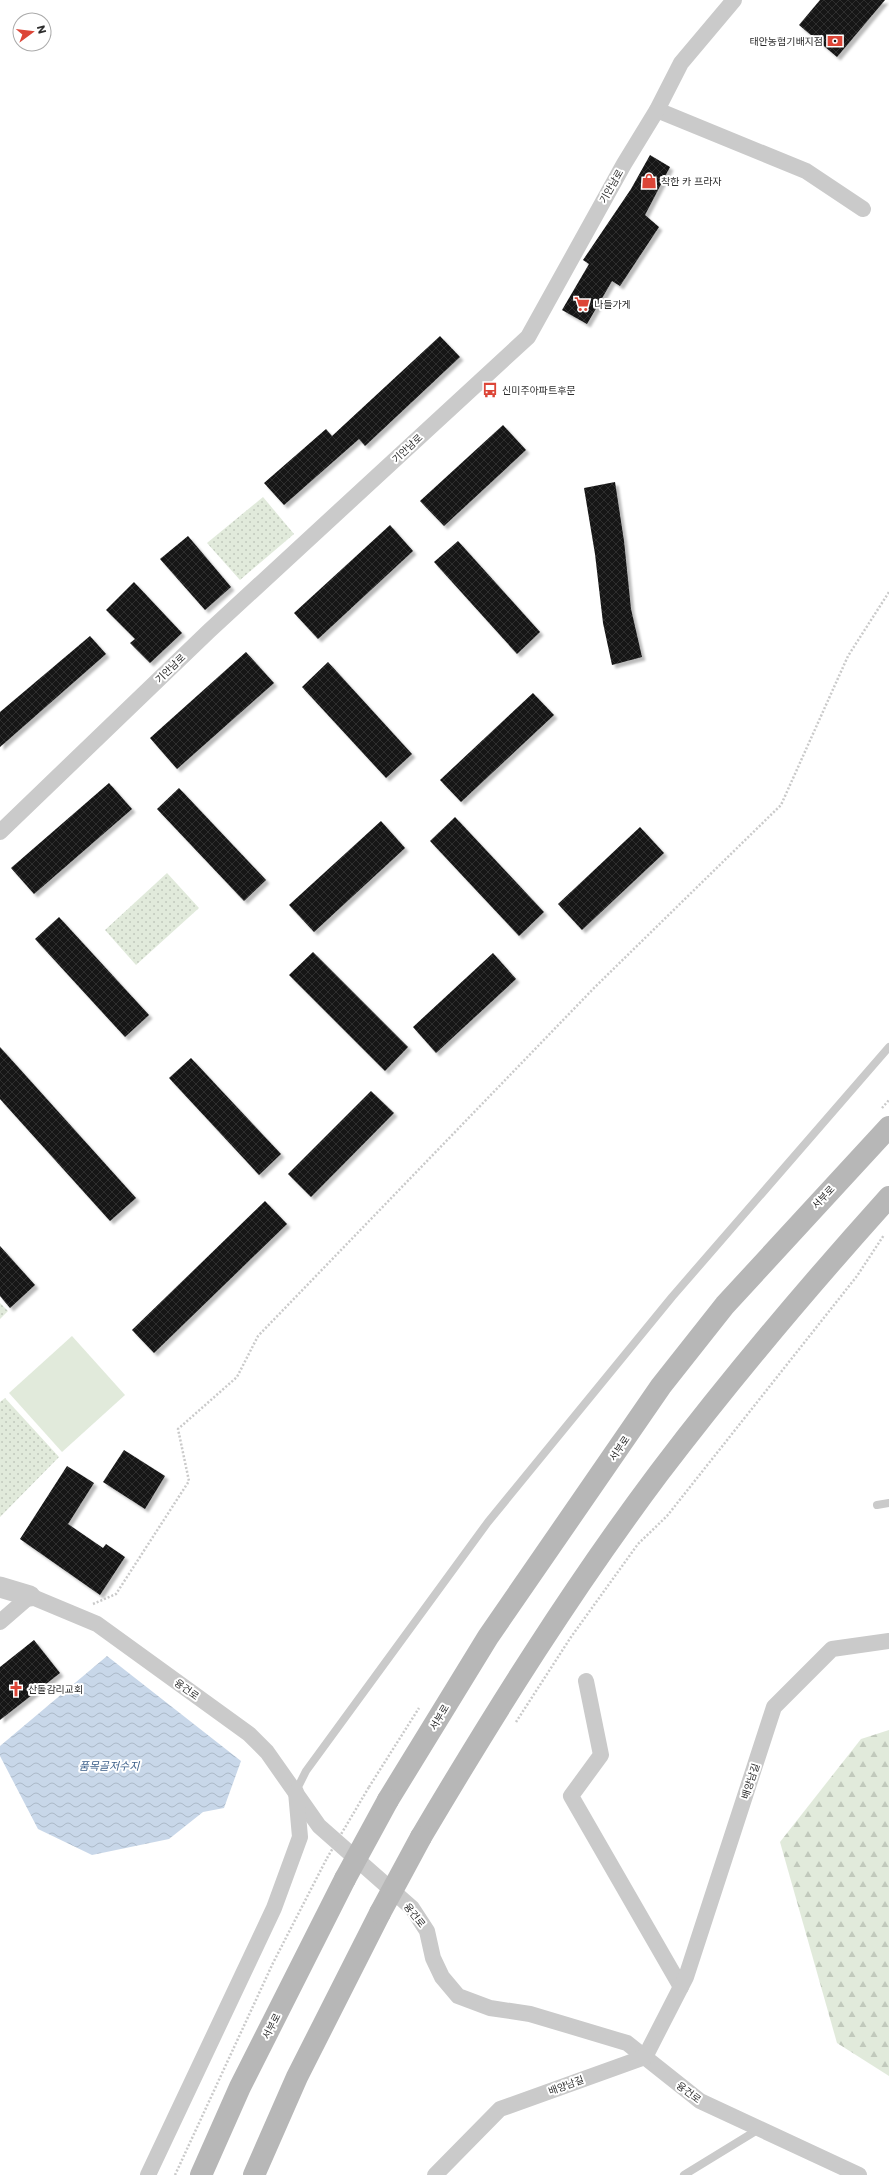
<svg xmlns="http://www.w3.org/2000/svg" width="889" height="2175" viewBox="0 0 889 2175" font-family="Poppins,'Noto Sans KR',sans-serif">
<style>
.grass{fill:#e1eadb}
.forest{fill:url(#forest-firs)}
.park{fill:url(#park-dots)}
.water{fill:url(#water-waves)}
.building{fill:url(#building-cross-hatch);filter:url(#shadow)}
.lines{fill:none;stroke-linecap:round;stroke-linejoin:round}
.path{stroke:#cacaca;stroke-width:2.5;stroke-dasharray:2 2;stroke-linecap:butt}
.service{stroke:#cacaca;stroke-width:8}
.minor{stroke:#cacaca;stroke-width:16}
.tertiary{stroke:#cacaca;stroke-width:21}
.secondary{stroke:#b7b7b7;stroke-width:22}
.path-bridge{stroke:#cacaca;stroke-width:2.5;stroke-dasharray:2 2;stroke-linecap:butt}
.secondary-bridge{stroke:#b7b7b7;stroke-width:22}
.labels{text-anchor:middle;stroke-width:4;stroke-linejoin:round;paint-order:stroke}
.poi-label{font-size:10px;fill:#2d2d2d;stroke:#fff;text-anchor:start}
.street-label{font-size:10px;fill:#2d2d2d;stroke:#fff}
.water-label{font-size:11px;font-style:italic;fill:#3f618b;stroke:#fff}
</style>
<defs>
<pattern id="forest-firs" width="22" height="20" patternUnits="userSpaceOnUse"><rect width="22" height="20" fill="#e1eadb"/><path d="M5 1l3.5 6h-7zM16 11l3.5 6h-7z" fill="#c1c9bc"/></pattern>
<pattern id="park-dots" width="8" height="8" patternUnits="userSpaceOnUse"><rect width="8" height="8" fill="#e1eadb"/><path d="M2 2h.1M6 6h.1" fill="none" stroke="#c1c9bc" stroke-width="1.8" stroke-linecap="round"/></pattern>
<pattern id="water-waves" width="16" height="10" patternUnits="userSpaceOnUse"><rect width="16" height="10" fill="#c8d7e9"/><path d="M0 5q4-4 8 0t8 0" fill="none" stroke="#acb9c8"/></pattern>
<pattern id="building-cross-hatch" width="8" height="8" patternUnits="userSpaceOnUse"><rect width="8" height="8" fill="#141414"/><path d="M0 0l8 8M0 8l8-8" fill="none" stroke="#2e2e2e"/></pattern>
<filter id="shadow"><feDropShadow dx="3.5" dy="3.5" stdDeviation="1" flood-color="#0004"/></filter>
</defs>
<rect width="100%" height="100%" fill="#fff"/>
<polygon class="grass" points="72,1336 125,1395 62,1452 9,1393"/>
<polygon class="forest" points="889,1730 889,2076 837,2043 780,1842 861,1739"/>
<g class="park">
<polygon points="263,497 294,534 240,580 207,543"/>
<polygon points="167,873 199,908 136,965 105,930"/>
<polygon points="0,1303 8,1311 0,1319"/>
<polygon points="5,1398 59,1457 0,1517 0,1402"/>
</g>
<polygon class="water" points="107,1656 241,1761 224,1808 203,1812 169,1839 92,1855 38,1829 0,1756 0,1746"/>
<g class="building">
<polygon points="820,0 885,0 837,57 799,25"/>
<polygon points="650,155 670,167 645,215 659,227 620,286 612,281 587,324 562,310 589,264 583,260 631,189"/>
<polygon points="440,336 460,357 365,446 359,439 284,505 264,483 326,429 332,436"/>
<polygon points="503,425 526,450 444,526 420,501"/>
<polygon points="615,482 624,541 631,609 642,657 612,665 603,623 595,554 584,488"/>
<polygon points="390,525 413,551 318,639 294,613"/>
<polygon points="188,536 231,587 205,610 160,559"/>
<polygon points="458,541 540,632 517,654 434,562"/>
<polygon points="134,582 182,633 150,663 130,643 135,639 106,610"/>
<polygon points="90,636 106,654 0,747 0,712"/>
<polygon points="246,652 274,683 177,769 150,738"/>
<polygon points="328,662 412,754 386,778 302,687"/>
<polygon points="533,693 554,715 461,802 440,780"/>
<polygon points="109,783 132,809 34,894 11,868"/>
<polygon points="179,788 266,880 244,901 157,809"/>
<polygon points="455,817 544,912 519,936 430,841"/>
<polygon points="381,821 405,848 314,932 289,905"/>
<polygon points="640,827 664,853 582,930 558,904"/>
<polygon points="59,917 149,1015 125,1037 35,939"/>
<polygon points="313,952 408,1047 385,1071 289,975"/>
<polygon points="493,953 516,979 436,1053 413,1027"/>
<polygon points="0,1047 136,1198 110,1221 0,1099"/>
<polygon points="191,1058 281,1154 259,1175 169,1078"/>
<polygon points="371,1091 394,1113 311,1197 288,1174"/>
<polygon points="265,1201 287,1224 154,1353 132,1330"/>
<polygon points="0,1246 35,1285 10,1308 0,1296"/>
<polygon points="124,1450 165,1476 145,1509 103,1482"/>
<polygon points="67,1466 94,1483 68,1524 103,1548 106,1544 125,1557 100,1595 20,1539"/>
<polygon points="34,1640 60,1673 0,1720 0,1667"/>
</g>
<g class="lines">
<g class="path">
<polyline points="882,1108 889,1100"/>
<polyline points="93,1604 116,1594 189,1481 178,1429 237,1377 258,1336 595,987 781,805 848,656 889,592"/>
<polyline points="516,1722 571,1637 638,1544 667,1516 857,1276 884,1235"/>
<polyline points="369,1787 419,1708"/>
<polyline points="175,2175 273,1963 327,1858"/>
</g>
<g class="service">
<polyline points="877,1505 889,1503"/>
<polyline points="296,1791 306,1771 488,1522 672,1297 889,1047"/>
<polyline points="684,2175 759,2129"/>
</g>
<g class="minor">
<polyline points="657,110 806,171 863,209"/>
<polyline points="0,832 209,631 528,337 624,164 657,110 681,63 734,0"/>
<polyline points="0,1622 30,1596 97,1624 249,1734 267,1752 319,1826 412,1908 427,1931 433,1958 442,1977 458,1996 490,2008 530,2014 627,2043 700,2101 859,2175"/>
<polyline points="586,1681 601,1755 571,1796 681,1987"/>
<polyline points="148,2175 274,1908 300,1837 296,1792"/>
<polyline points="435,2175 500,2109 645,2057 686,1977 774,1707 832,1649 889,1641"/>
</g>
<polyline class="tertiary" points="0,1587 30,1596"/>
<g class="secondary">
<polyline points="388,1800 488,1637 661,1386 725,1305 889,1127"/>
<path d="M 421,1837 C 495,1712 572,1589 659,1473 C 732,1377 809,1286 889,1197"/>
<polyline points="201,2175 240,2087 345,1879"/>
<polyline points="254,2175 297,2077 380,1913"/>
</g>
<polyline class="path-bridge" points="327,1858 369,1787"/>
<g class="secondary-bridge">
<polyline points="345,1879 388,1800"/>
<polyline points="380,1913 421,1837"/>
</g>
</g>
<defs>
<symbol id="bank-bare" viewBox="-9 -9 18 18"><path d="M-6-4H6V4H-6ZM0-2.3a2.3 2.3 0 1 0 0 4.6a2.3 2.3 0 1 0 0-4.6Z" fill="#dc4537" stroke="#fff" stroke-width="2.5" paint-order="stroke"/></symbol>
<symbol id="shop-bare" viewBox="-9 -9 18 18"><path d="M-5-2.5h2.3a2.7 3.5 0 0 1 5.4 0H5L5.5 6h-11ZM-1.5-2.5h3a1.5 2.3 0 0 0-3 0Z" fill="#dc4537" stroke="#fff" stroke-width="2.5" paint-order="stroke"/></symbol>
<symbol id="supermarket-bare" viewBox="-9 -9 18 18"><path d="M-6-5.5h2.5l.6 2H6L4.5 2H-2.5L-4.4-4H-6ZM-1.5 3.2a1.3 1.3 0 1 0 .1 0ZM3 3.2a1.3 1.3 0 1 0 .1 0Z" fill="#dc4537" stroke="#fff" stroke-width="2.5" paint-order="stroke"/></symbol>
<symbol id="bus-bare" viewBox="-9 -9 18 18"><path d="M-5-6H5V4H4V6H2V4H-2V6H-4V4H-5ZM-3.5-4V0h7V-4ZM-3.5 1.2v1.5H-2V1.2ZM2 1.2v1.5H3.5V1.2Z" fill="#dc4537" stroke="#fff" stroke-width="2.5" paint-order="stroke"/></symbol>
<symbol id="church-bare" viewBox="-9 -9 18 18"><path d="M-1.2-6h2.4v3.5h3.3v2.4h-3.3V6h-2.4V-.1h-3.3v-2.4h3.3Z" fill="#dc4537" stroke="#fff" stroke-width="2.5" paint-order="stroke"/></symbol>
</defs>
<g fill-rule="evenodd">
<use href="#bank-bare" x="824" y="30" width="22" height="22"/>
<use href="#shop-bare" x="638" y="170" width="22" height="22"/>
<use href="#supermarket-bare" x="571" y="293" width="22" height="22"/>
<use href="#bus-bare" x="479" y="379" width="22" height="22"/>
<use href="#church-bare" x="5" y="1678" width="22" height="22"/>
</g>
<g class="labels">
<g class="poi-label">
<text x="823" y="45" text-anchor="end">태안농협기배지점</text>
<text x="661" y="185">착한 카 프라자</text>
<text x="594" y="308">나들가게</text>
<text x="502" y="394">신미주아파트후문</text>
<text x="28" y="1693">산돌감리교회</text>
</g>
<g class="street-label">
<text transform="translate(611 186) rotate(-60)" y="4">기안남로</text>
<text transform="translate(407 448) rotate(-43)" y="4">기안남로</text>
<text transform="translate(170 668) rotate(-44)" y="4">기안남로</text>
<text transform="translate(823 1197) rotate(-47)" y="4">서부로</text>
<text transform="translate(619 1448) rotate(-56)" y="4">서부로</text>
<text transform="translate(187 1689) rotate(36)" y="4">융건로</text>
<text transform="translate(439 1717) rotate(-59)" y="4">서부로</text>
<text transform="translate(750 1781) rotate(-72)" y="4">배양남길</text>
<text transform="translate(415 1915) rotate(52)" y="4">융건로</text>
<text transform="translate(271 2026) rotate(-63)" y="4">서부로</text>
<text transform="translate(566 2085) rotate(-20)" y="4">배양남길</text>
<text transform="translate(689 2092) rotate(37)" y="4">융건로</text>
</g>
<g class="water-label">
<text x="109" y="1770">품목골저수지</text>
</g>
</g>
<g transform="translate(32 32) rotate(75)"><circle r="19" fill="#ffffff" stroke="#ababab"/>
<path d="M0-3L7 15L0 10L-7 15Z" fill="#dc4537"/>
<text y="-6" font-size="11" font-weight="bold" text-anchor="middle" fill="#2d2d2d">N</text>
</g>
</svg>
